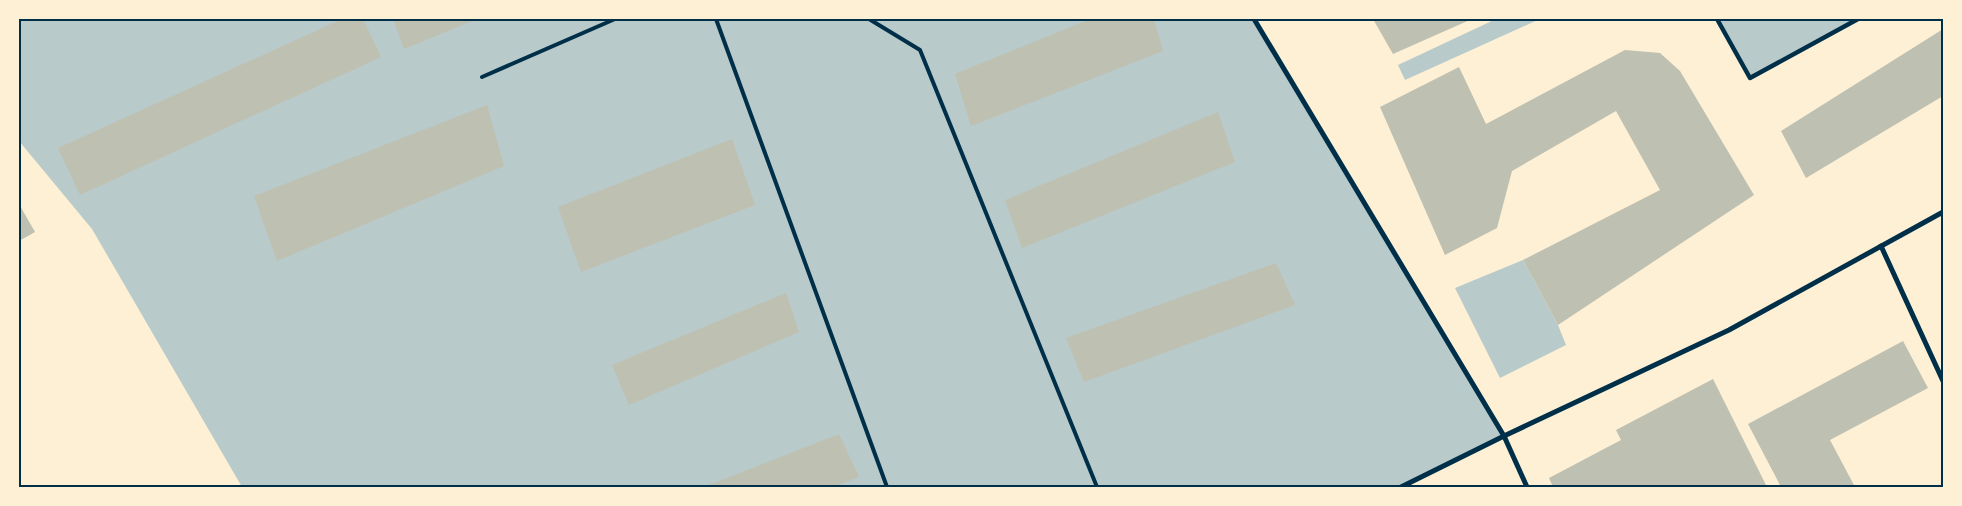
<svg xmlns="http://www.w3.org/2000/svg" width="1962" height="506" viewBox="0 0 1962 506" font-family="'PT Serif',serif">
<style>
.green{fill:#b9caca}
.building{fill:#bec0b2}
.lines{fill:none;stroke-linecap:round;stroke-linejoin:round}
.service{stroke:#003049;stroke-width:4}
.pedestrian{stroke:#003049;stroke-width:4.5}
.minor{stroke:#003049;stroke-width:5}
.neatline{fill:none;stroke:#003049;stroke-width:2}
</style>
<rect width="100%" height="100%" fill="#fdf0d5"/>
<g class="green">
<polygon points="19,19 1254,19 1504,436 1401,487 242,487 92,229 19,141"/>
<polygon points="1496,19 1540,19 1405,80 1398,65"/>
<polygon points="1717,19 1858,19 1750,78"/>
<polygon points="1523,260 1558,325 1566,345 1500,378 1455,288"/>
</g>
<g class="building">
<polygon points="342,19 363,19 381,57 80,195 58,148"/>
<polygon points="393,19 477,19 404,49"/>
<polygon points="1090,19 1154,19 1163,51 971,126 955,74"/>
<polygon points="1373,19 1472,19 1393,54"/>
<polygon points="1943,29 1943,96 1806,178 1781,131"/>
<polygon points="1625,50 1660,53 1680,71 1754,195 1558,325 1523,260 1660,190 1616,111 1512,171 1497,228 1445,255 1380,107 1459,67 1486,124"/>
<polygon points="487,105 504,166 277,261 254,196"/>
<polygon points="1218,112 1235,162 1022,248 1005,200"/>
<polygon points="732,139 755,205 581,272 558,207"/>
<polygon points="19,204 35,232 19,241"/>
<polygon points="1276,263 1295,305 1084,382 1066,338"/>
<polygon points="786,293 799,332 629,405 612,365"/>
<polygon points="1903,341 1928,388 1830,440 1855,487 1781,487 1748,424"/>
<polygon points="1713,379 1767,487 1553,487 1549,478 1621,440 1616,430"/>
<polygon points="839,434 859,477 833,487 704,487"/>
</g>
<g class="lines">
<g class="service">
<polyline points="716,19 887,487"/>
<polyline points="869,19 920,50 1097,487"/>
<polyline points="482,77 615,19"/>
</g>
<polyline class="pedestrian" points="1717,19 1750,78 1858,19"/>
<g class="minor">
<polyline points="1254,19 1504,436 1527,487"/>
<polyline points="1881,246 1943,381"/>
<polyline points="1401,487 1504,436 1729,330 1943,212"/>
</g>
</g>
<rect width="1962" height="506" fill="none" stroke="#fdf0d5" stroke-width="40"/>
<rect x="20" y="20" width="1922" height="466" class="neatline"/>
</svg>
